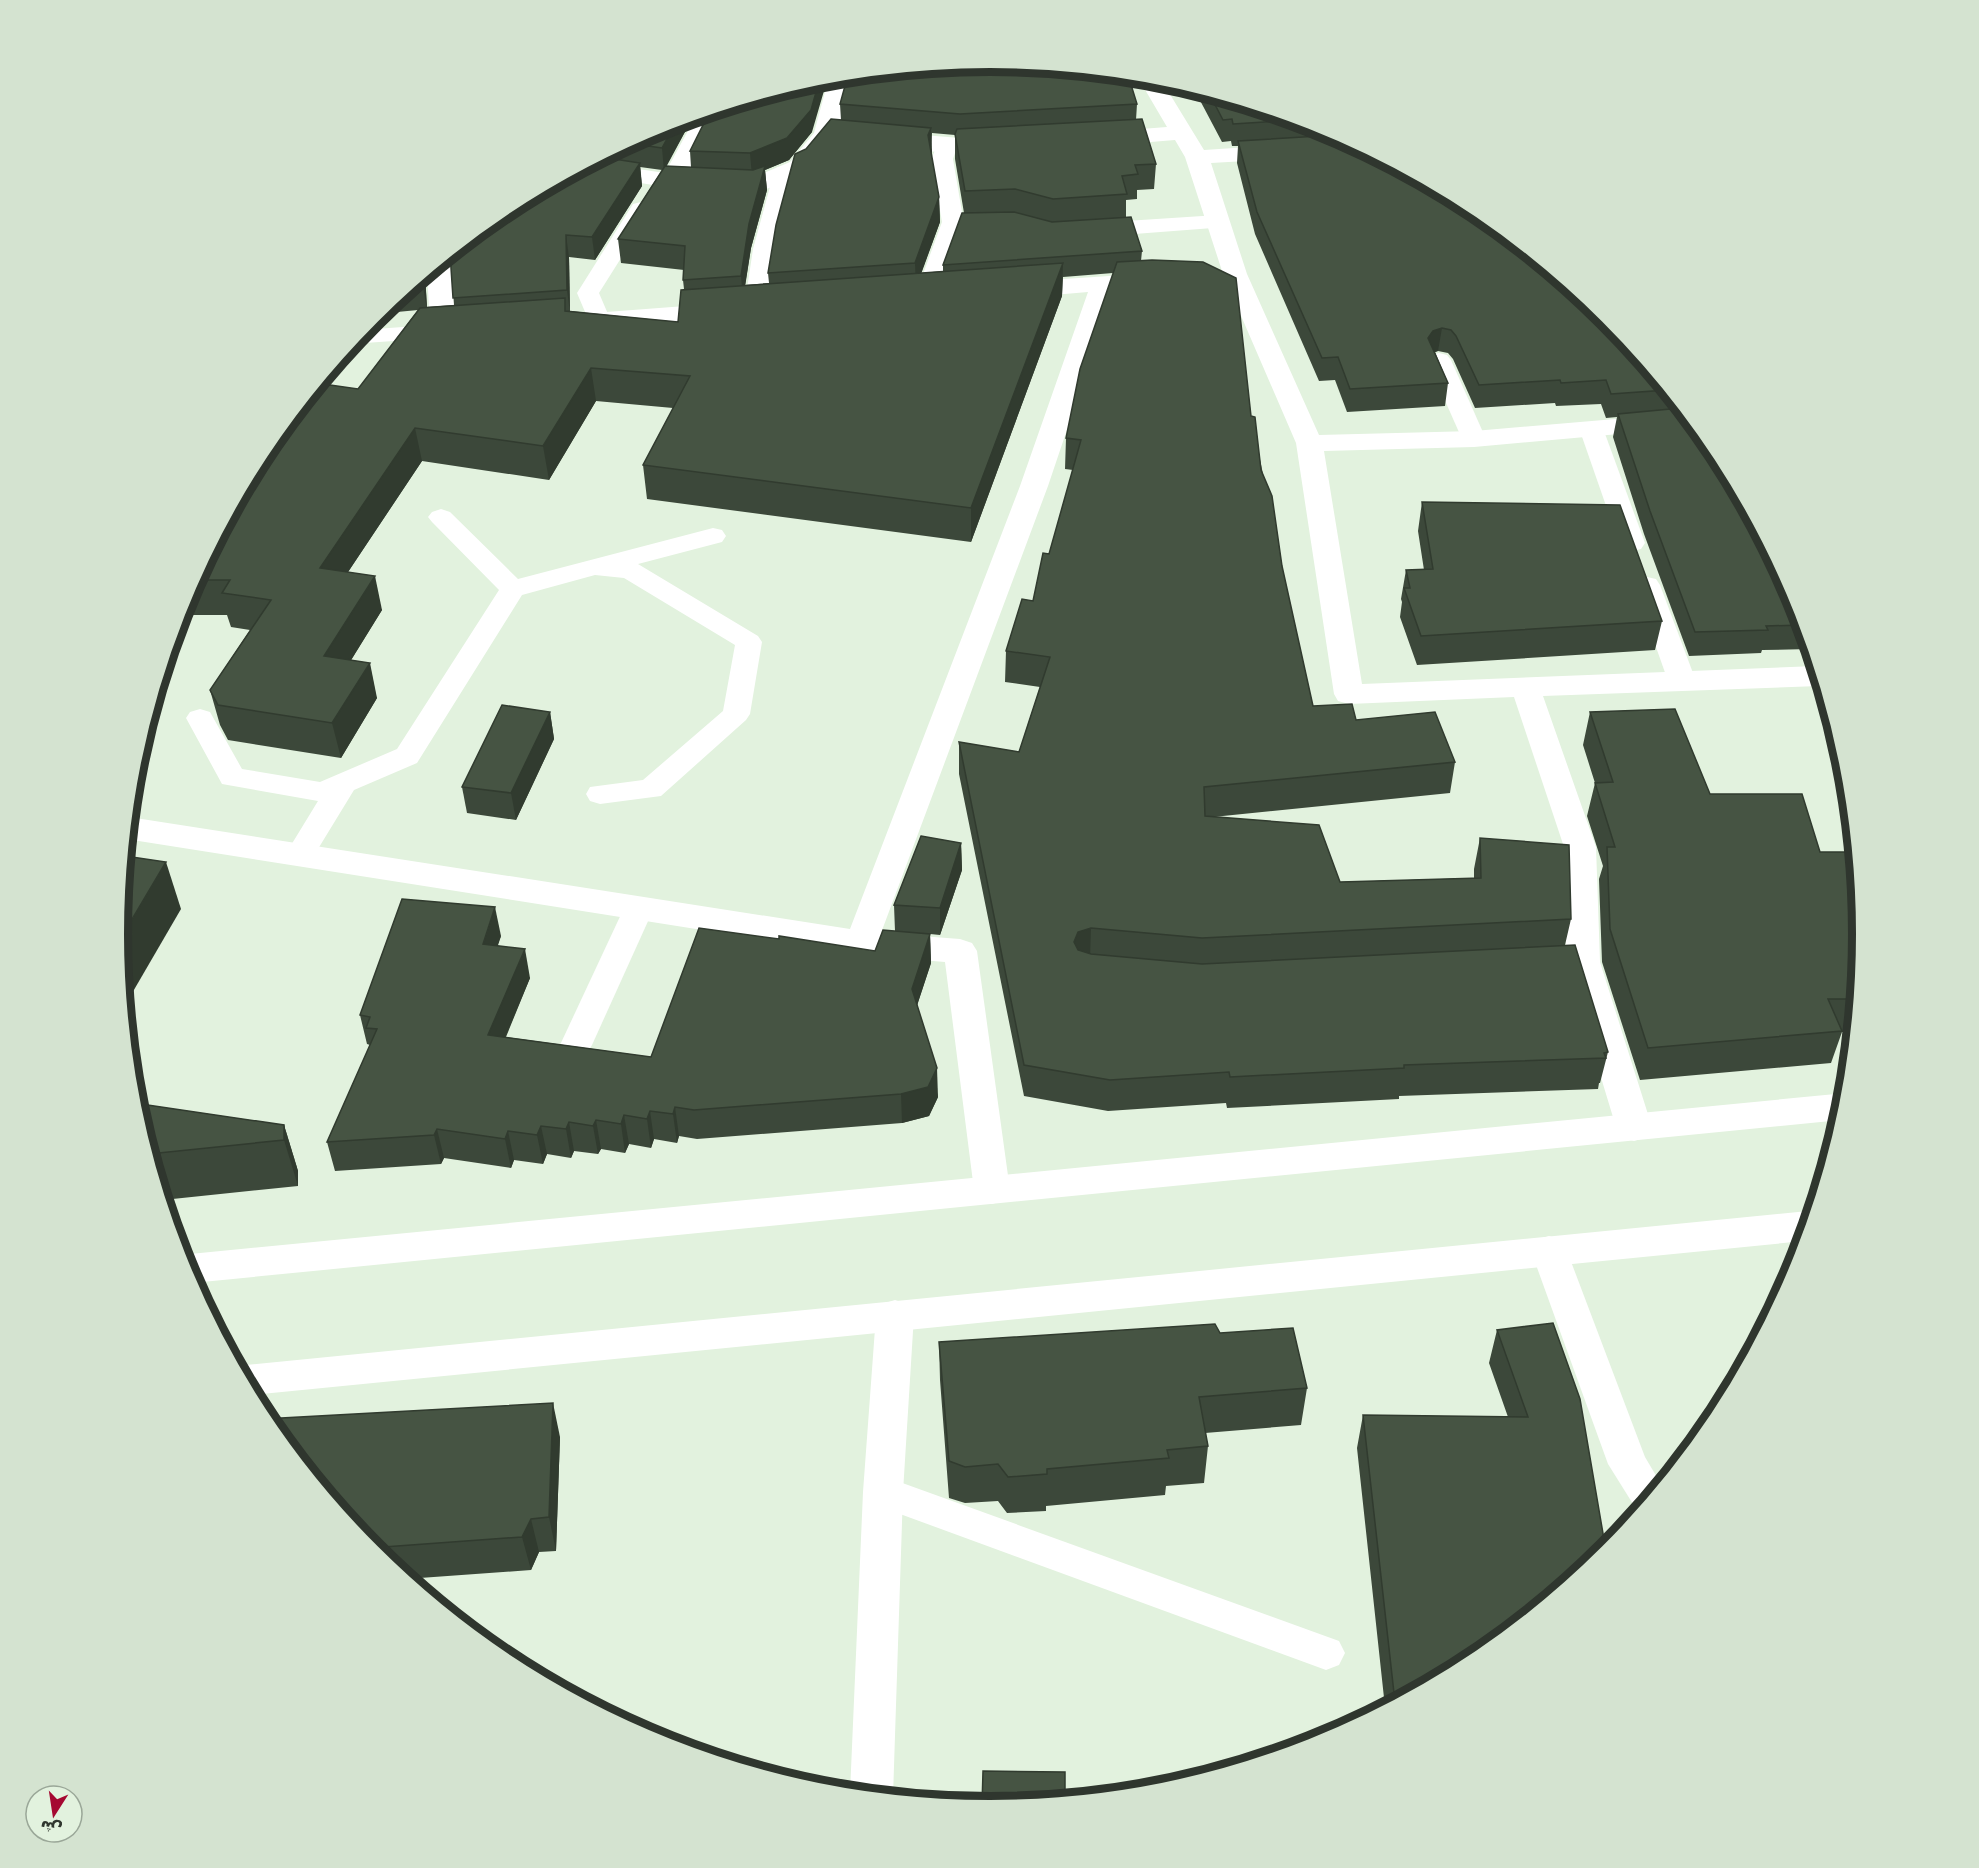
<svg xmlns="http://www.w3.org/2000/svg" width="1979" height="1868" viewBox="0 0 1979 1868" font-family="'DejaVu Sans',Vazirmatn,sans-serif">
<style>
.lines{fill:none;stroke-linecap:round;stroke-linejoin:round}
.service{fill:#fff;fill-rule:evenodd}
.minor{fill:#fff;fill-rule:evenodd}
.primary{fill:#fff;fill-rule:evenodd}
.wall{fill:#3c483a;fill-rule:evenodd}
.shaded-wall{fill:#313b2f}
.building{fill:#465443;stroke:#313b2f;stroke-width:1.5}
.rim{fill:none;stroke:#2f362e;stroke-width:8}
</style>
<rect width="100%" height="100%" fill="#e2f2de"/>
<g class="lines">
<g class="service">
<polygon points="947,138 954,140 958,144 953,159 963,218 1006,218 1009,223 1006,228 961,231 937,296 934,301 918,301 915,296 942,222 931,159 940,140"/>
<polygon points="785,166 793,167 796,172 775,249 766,309 763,314 747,314 744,309 753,249 774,172 777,167"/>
<polygon points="641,202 649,204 652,209 599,293 611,321 607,326 591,326 577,293 633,204"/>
<polygon points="1218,215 1226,217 1229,222 1226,227 1095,237 1087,235 1084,230 1087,225 1095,223"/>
<polygon points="1439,353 1447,355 1451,360 1486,439 1483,444 1474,446 1465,444 1462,439 1427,360 1431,355"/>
<polygon points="1592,424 1601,426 1604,431 1645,543 1641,549 1632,551 1623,549 1619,543 1580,431 1583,426"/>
<polygon points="441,509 450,512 518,579 713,528 722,530 726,536 722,542 638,564 758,636 762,642 750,714 746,720 661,796 600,804 590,801 586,794 590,787 643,780 723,711 735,645 624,578 595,575 522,595 417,763 354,790 310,862 300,865 290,862 285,855 318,801 222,784 186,718 190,712 200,709 210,712 242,769 320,782 397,749 499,590 432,522 428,517 432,512"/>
<polygon points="1647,577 1656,579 1660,585 1696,681 1692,687 1682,690 1672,687 1668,681 1634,585 1638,579"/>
<polygon points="639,897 650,901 654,908 592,1045 587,1053 576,1057 565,1053 560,1045 624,908 628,901"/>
<polygon points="883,1476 1339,1641 1345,1653 1339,1665 1326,1670 870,1503 865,1492 870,1481"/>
</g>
<g class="minor">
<path d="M 852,76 C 847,94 845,118 836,135 C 820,166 788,184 755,192 L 678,189 L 572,172 L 591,162 L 665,173 L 696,116 L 720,108 L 721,111 L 688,175 L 752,178 L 790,162 L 814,133 L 829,77 Z"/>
<polygon points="1137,76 1160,78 1204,150 1280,145 1288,147 1292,152 1288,157 1280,159 1211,163 1247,274 1319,435 1474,431 1686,413 1697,427 1474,447 1324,451 1362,684 1816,666 1821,685 1819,686 1543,696 1596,847 1600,962 1652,1127 1647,1137 1634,1141 1621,1137 1616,1127 1566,962 1564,847 1514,697 1349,704 1338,701 1334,694 1296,443 1223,274 1185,157 1175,140 1102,146 1094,144 1090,139 1094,134 1102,132 1167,127"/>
<path d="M 886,132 L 960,138 L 1007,138 L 1011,143 L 1007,148 C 975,156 910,152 878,144 L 874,139 L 878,134 Z"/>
<polygon points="445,257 451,263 456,332 452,337 350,344 362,330 430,325 427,272"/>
<polygon points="1155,273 1164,275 1167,280 1164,285 1114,290 1048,486 881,933 960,939 972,943 977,951 1010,1190 1005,1200 992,1204 979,1200 974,1190 945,962 861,955 126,839 129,817 850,929 1020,486 1088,292 1018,298 1009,295 1005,290 1009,285 1018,282"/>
<polygon points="725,303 734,306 738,311 734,316 593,329 584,326 580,321 584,316 593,313"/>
<polygon points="1549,1236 1562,1240 1567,1251 1645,1457 1661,1484 1638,1512 1608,1464 1531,1251 1536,1240"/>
<polygon points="895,1300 908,1304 914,1315 903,1492 893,1797 850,1793 863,1492 876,1315 882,1304"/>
</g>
<g class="primary">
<polygon points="1846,1093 1841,1120 192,1283 180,1255"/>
<polygon points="1808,1211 1812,1213 1804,1241 252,1395 236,1366"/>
</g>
</g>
<g class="wall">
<polygon points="1194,89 1324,128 1475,209 1636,355 1638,355 1715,450 1796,600 1810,649 1762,650 1761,653 1689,656 1644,534 1613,437 1617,417 1606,418 1601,404 1556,406 1555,403 1475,408 1453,359 1448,353 1438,351 1435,352 1448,383 1445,406 1347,412 1335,380 1319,381 1255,234 1237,163 1238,146 1232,146 1231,141 1222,142"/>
<path d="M 840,104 L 1137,104 L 1136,120 L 1156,164 L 1154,189 L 1137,190 L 1137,199 L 1126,200 L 1126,217 L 1142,251 L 1141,261 L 1251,416 L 1282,566 L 1313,706 L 1356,720 L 1455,762 L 1450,793 L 1213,817 L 1340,882 L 1474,878 L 1474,869 L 1480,838 L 1571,919 L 1565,945 L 1608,1052 L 1600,1083 L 1599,1083 L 1598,1089 L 1399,1096 L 1399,1099 L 1227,1108 L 1226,1103 L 1108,1111 L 1024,1096 L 959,774 L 959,742 L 1019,752 L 1040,687 L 1005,682 L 1006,651 L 1033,601 L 1049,554 L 1073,470 L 1065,469 L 1066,438 L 1113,273 L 1063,277 L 1062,296 L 971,542 L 647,499 L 643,465 L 673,408 L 596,401 L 549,480 L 422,461 L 348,572 L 382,610 L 351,660 L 377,698 L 341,758 L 228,740 L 220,725 L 210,690 L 250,630 L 231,627 L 227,615 L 179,615 L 184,600 L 264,449 L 323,384 L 358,389 L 418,310 L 376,314 L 425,274 L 427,307 L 454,305 L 451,260 L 447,256 L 505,208 L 656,128 L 693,117 L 666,166 L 691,167 L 690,151 L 812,132 L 789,160 L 765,170 L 767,190 L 751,248 L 745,285 L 769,283 L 768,273 L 806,149 L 841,120 ZM 932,133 L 955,135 L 955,159 L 964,213 L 943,265 L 943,271 L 921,273 L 940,222 L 939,197 L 931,153 ZM 640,167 L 662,170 L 618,239 L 621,263 L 684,270 L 683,280 L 684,289 L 678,322 L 570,311 L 569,257 L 595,260 L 642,186 Z"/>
<polygon points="1422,502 1662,621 1655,650 1417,665 1400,617 1402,602 1401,599 1406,570 1424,570 1418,531"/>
<polygon points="550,712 554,739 516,820 467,813 462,787"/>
<polygon points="1590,712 1710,794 1820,852 1862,934 1852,1032 1842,1032 1831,1063 1640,1080 1602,962 1599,879 1603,866 1587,816 1595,783 1583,745"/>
<polygon points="961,843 962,870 940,935 930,934 931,963 917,1005 938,1097 929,1116 902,1123 697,1139 679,1136 677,1143 654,1139 651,1148 629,1144 625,1153 601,1149 598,1154 574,1151 571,1158 547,1154 543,1164 514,1160 511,1168 444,1158 441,1164 335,1171 327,1142 370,1045 367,1044 360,1015 501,936 497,946 530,978 506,1037 651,1057 875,951 895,931 894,905"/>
<polygon points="134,1103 284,1125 298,1171 298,1186 163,1200"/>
<polygon points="1497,1330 1606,1551 1474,1660 1385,1707 1357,1448 1363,1415 1508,1417 1489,1363"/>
<polygon points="1220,1333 1307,1388 1301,1425 1205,1433 1208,1446 1204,1483 1166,1486 1165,1495 1046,1506 1046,1511 1007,1513 998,1501 965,1503 949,1498 940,1380 939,1342"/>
<polygon points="264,1419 560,1437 556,1551 539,1552 531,1570 406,1579 372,1551"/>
</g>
<g class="shaded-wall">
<polygon points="828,77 812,132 789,160 765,170 767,190 751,248 743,300 741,276 752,176 750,153 820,78"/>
<polygon points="693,117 664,171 662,148 676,122"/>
<polygon points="931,128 932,152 929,159 928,135"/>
<polygon points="640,163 642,186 595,260 592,237"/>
<polygon points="939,197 940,222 916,288 915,263"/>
<polygon points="566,235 569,257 570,313 567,290"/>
<polygon points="1063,263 1062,296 971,542 971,508"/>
<polygon points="425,274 427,310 423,287 422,276"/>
<polygon points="1442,328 1438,351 1429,354 1428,338 1433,331"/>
<polygon points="591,368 596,401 549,480 543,446"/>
<polygon points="415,428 422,461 328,602 320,568"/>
<polygon points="375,576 382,610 332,691 324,656"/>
<polygon points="370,663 377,698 341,758 332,723"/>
<polygon points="550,712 554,739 516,820 511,793"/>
<polygon points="961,843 962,870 940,935 940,908"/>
<polygon points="166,862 181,909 124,1007 118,943"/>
<polygon points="495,907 501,936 489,973 483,944"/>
<polygon points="1091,928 1090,959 1077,963 1074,942 1078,932"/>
<polygon points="930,934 931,963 913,1018 912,989"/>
<polygon points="525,949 530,978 494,1064 488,1035"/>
<polygon points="937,1068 938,1097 929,1116 902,1123 901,1094"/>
<polygon points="675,1107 679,1136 677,1143 673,1114"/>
<polygon points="650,1111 654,1139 651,1148 647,1119"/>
<polygon points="624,1115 629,1144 625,1153 621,1124"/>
<polygon points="596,1120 601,1149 598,1154 593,1126"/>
<polygon points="569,1122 574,1151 571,1158 566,1129"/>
<polygon points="284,1125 298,1171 298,1186 284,1140"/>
<polygon points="541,1126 547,1154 543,1164 537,1135"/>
<polygon points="437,1129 444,1158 441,1164 434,1135"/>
<polygon points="508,1131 514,1160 511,1168 505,1139"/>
<polygon points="553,1403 560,1437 556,1551 549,1517"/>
<polygon points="531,1519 539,1552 531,1570 522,1537"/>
</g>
<g class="building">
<polygon points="990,62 1128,75 1137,104 960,114 840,104 848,75"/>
<polygon points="820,78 811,110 787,138 750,153 690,151 710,111"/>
<polygon points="1209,93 1297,120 1233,124 1232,119 1223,120"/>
<polygon points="831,119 931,128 928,135 939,197 915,263 768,273 776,225 795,154 806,149"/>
<polygon points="1142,119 1156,164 1135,165 1138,174 1122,176 1127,194 1053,199 1015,189 965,191 955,134 957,129"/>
<polygon points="676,122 662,148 627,143 656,128"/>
<polygon points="1336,135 1475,209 1607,317 1633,349 1636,355 1638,355 1667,390 1611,394 1606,380 1561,383 1560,380 1479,385 1456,336 1451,330 1442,328 1433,331 1428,338 1448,383 1350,389 1338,357 1322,358 1257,212 1238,141"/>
<polygon points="601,157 640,163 592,237 566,235 567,290 453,298 450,253 505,208"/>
<polygon points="665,166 753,170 765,166 749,224 741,276 683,280 685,246 618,239"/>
<polygon points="1014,212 1052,222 1131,217 1142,251 943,265 962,213"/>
<polygon points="1152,260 1203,262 1236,278 1251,416 1255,417 1261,470 1272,496 1282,566 1313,706 1352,704 1356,720 1435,712 1455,762 1204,787 1205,816 1319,825 1340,882 1481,878 1480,838 1569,845 1571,919 1202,938 1091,928 1078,932 1074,942 1078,950 1091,954 1202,964 1575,945 1608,1052 1604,1053 1606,1058 1404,1065 1404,1068 1230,1077 1229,1072 1110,1080 1024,1065 959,742 1019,752 1050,657 1006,651 1022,599 1033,601 1043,553 1049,554 1081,440 1066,438 1080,369 1117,262"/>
<polygon points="1063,263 971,508 643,465 690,376 591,368 543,446 415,428 320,568 375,576 324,656 370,663 332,723 218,705 210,690 271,600 222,593 230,580 194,580 264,449 319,382 323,384 358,389 420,308 565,298 565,311 678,322 681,290"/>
<polygon points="422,276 423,287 408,288"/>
<polygon points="1681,408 1715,450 1796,600 1803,625 1766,626 1768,630 1695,632 1650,511 1618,414"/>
<polygon points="1422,502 1620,505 1662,621 1421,636 1404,588 1410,588 1406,570 1433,569"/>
<polygon points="502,705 550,712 511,793 462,787"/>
<polygon points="1675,709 1710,794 1802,794 1820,852 1854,852 1862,934 1856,999 1828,999 1842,1031 1648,1048 1610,929 1607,847 1615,847 1595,783 1613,782 1590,712"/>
<polygon points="921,836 961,843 940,908 894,905"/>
<polygon points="125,856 166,862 118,943 117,934"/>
<polygon points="402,899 495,907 483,944 525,949 488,1035 651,1057 699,928 779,939 779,936 875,951 883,930 930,934 912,989 937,1068 928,1087 901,1094 694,1110 675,1107 673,1114 650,1111 647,1119 624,1115 621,1124 596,1120 593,1126 569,1122 566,1129 541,1126 537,1135 508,1131 505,1139 437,1129 434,1135 327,1142 377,1029 366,1028 370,1017 360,1015"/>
<polygon points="134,1103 284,1125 284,1140 149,1154"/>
<polygon points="1553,1323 1580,1399 1606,1551 1474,1660 1395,1702 1363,1415 1528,1417 1497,1330"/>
<polygon points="1215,1324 1220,1333 1293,1328 1307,1388 1199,1397 1208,1446 1167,1450 1169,1458 1047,1469 1047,1474 1008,1477 998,1464 965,1467 949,1461 939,1342"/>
<polygon points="553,1403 549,1517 531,1519 522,1537 370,1548 264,1419"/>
<polygon points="983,1771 1065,1772 1065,1799 989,1806 982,1806"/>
</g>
<path d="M0 0H1979V1868H0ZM128 934a862 862 0 1 1 1724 0a862 862 0 1 1-1724 0Z" fill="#d4e3d0" fill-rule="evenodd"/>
<path class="rim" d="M128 934a862 862 0 1 1 1724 0a862 862 0 1 1-1724 0Z"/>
<g transform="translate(54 1814) rotate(192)"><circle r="28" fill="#e2f2de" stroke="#9aa798" stroke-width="1.5"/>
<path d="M0-4.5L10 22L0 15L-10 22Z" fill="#a50932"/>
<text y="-9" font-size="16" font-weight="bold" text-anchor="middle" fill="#2f362e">ش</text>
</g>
</svg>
